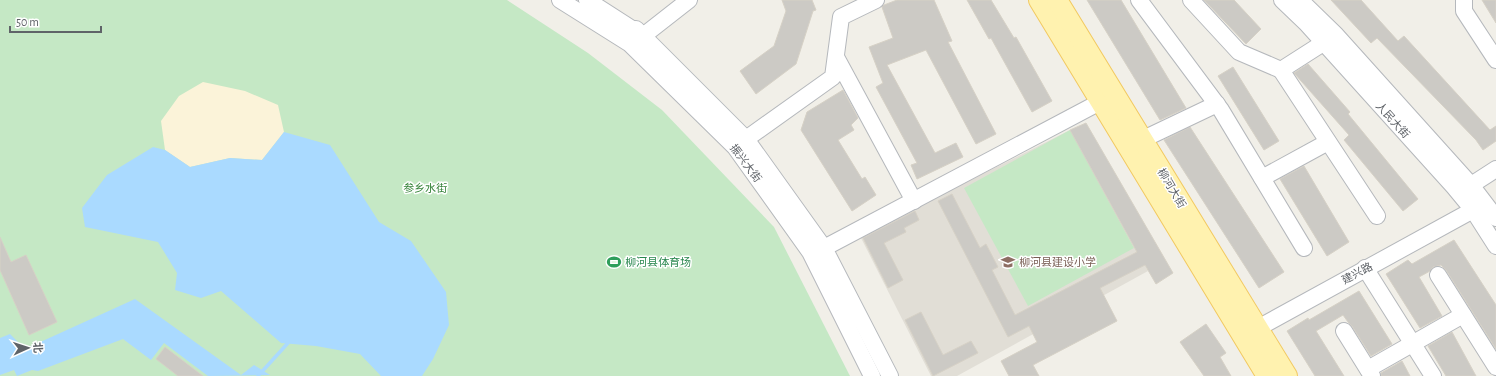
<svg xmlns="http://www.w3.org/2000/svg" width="1496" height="376" viewBox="0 0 1496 376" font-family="'Alegreya Sans','Noto Sans SC',sans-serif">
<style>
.education{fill:#e1ded6}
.green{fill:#c5e8c5}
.sand{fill:#fbf3d9}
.water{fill:#aadaff}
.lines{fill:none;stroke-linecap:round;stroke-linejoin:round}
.stream{stroke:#aadaff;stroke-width:3.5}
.building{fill:#cccac5;stroke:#d6d1c6}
.minor-casing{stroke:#b5b8bc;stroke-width:18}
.major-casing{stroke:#f2c960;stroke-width:22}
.minor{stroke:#fff;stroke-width:16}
.major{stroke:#fff2af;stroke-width:20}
.labels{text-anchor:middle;stroke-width:3;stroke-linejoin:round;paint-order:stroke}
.street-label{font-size:11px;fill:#5f6368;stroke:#fff}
.park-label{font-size:11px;fill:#348238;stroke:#fff}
.leisure-label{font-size:11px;fill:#27864d;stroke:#fff;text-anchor:start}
.education-label{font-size:11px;fill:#785e54;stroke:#fff;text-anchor:start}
</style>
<rect width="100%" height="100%" fill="#f1efe8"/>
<polygon class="education" points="1070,130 1148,271 957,376 931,376 860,236"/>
<g class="green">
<polygon points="0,0 507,0 588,53 662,110 774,227 850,376 0,376"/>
<polygon points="1070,130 1134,248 1028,306 964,188"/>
</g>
<polygon class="sand" points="203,82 245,91 278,105 284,132 262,160 230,158 190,167 165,150 161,121 179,96"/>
<g class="water">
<polygon points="284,132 330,145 379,222 411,241 446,292 449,325 433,359 422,376 381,376 360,354 316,346 281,343 221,291 201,298 175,290 177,273 158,242 85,227 82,208 107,175 153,147 165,150 190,167 230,158 262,160"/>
<polygon points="135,299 241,375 254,365 270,375 208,376 164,343 151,360 123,339 38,371 32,370 17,376 14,370 0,375 0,338 10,334 25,349"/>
</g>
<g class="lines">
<polyline class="stream" points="258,376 288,343"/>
</g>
<g class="building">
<polygon points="782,0 812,0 816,10 813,11 796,64 756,94 740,71 774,46 786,11"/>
<polygon points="897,0 934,0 952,41 948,42 996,134 976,144 926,50 887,65 935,153 956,143 963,157 917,179 911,165 917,163 876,87 883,83 869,47 893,38 882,7 884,5"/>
<polygon points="967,0 991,0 1014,38 1016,37 1052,101 1032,112 991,38 989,39"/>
<polygon points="1087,0 1121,0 1186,108 1160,120"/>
<polygon points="1204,0 1234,0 1261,29 1246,44"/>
<polygon points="1331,0 1361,0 1398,41 1404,36 1490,130 1496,126 1496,141 1483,150 1476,140 1377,38 1371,43"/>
<polygon points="1482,0 1496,0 1496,23"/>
<polygon points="1308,64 1350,112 1348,114 1418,199 1403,211 1344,140 1349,135 1294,73"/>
<polygon points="1233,67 1279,141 1264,150 1218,76"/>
<polygon points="843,90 858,118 851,125 854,130 838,140 862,179 865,177 876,195 852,211 801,130 807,112"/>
<polygon points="1086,123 1173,273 1156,284 1145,265 1100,288 1117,321 1033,365 1039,376 1009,376 1001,361 1037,342 1029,326 1008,337 938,201 952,194 980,248 986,244 998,267 992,270 1015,315 1137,252 1070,130"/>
<polygon points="1190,127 1284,272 1259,288 1164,140"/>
<polygon points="1304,166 1349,242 1327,256 1280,179"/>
<polygon points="915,211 919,220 904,228 906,232 884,243 903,280 888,288 863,238"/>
<polygon points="0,237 11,262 26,255 57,322 29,335 0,270"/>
<polygon points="1454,240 1496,305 1496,349 1446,270 1441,265 1433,267 1430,271 1419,277 1442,316 1420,328 1386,274 1408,260 1412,264"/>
<polygon points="1359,291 1392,344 1371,356 1352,326 1348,322 1343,315 1316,331 1344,376 1315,376 1287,331 1308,318 1309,320"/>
<polygon points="921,312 943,355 971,341 978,353 933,376 905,320"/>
<polygon points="1206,324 1226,353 1220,357 1231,376 1204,376 1180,342"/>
<polygon points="1452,332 1476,376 1446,376 1428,346"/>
<polygon points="165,347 203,376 178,376 156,359"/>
<polygon points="1402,361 1410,376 1381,376 1381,373"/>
</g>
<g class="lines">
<defs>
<g id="minor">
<polyline points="560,0 630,44 735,147 810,252 872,376"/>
<polyline points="587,0 643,36 746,139 824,248 890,376"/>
<polyline points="1139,0 1221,110 1304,248"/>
<polyline points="1191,0 1239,52 1281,70"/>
<polyline points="1282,0 1306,23 1454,187 1473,210 1496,246"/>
<polyline points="1300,0 1336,35 1471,185 1496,218"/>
<polyline points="1464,0 1464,11 1496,60"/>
<polyline points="636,29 643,36 689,0"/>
<polyline points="1331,38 1281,70 1377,216"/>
<polyline points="836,57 914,201"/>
<polyline points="746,139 833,77 841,17 876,0"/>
<polyline points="1133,144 1217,104"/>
<polyline points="1262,178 1328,142"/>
<polyline points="1462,191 1496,169"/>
<polyline points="824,248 1100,102"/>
<polyline points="1365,268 1433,376"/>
<polyline points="1438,275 1496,367"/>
<polyline points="1344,331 1372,376"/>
<polyline points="1247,334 1473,210"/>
<polyline points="1368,369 1463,315"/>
</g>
<g id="major">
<polyline points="1039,0 1267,376"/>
<polyline points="1057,0 1287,376"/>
</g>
</defs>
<use href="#minor" class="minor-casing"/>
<use href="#major" class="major-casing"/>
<use href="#minor" class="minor"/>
<use href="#major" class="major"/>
</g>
<defs>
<symbol id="stadium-bare" viewBox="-9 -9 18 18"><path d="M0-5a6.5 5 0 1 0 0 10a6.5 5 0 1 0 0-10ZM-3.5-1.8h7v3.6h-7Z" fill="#2e9e5b" stroke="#fff" stroke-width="2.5" paint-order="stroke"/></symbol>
<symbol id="school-bare" viewBox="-9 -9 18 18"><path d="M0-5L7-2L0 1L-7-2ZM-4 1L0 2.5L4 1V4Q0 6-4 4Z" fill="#8d6e63" stroke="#fff" stroke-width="2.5" paint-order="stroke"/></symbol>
</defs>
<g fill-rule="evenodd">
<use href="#stadium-bare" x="604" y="252" width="20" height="20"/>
<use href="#school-bare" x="998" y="252" width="20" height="20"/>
</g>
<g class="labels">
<g class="street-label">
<text transform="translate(1393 120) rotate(48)" y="4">人民大街</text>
<text transform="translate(746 163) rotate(53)" y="4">振兴大街</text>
<text transform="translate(1172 188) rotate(59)" y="4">柳河大街</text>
<text transform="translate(1357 273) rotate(-28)" y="4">建兴路</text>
</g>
<g class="park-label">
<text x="425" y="192">参乡水街</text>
</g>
<g class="leisure-label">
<text x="625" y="266">柳河县体育场</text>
</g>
<g class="education-label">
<text x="1019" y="266">柳河县建设小学</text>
</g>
</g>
<g transform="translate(28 348) rotate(87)" stroke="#ffffff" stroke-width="3" paint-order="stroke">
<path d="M0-3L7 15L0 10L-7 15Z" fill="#5f6368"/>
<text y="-6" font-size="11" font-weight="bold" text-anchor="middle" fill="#5f6368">北</text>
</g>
<path d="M10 26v6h91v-6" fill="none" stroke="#5f6368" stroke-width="2"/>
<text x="16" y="26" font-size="12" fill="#5f6368" stroke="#ffffff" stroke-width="3" paint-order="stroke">50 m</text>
</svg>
